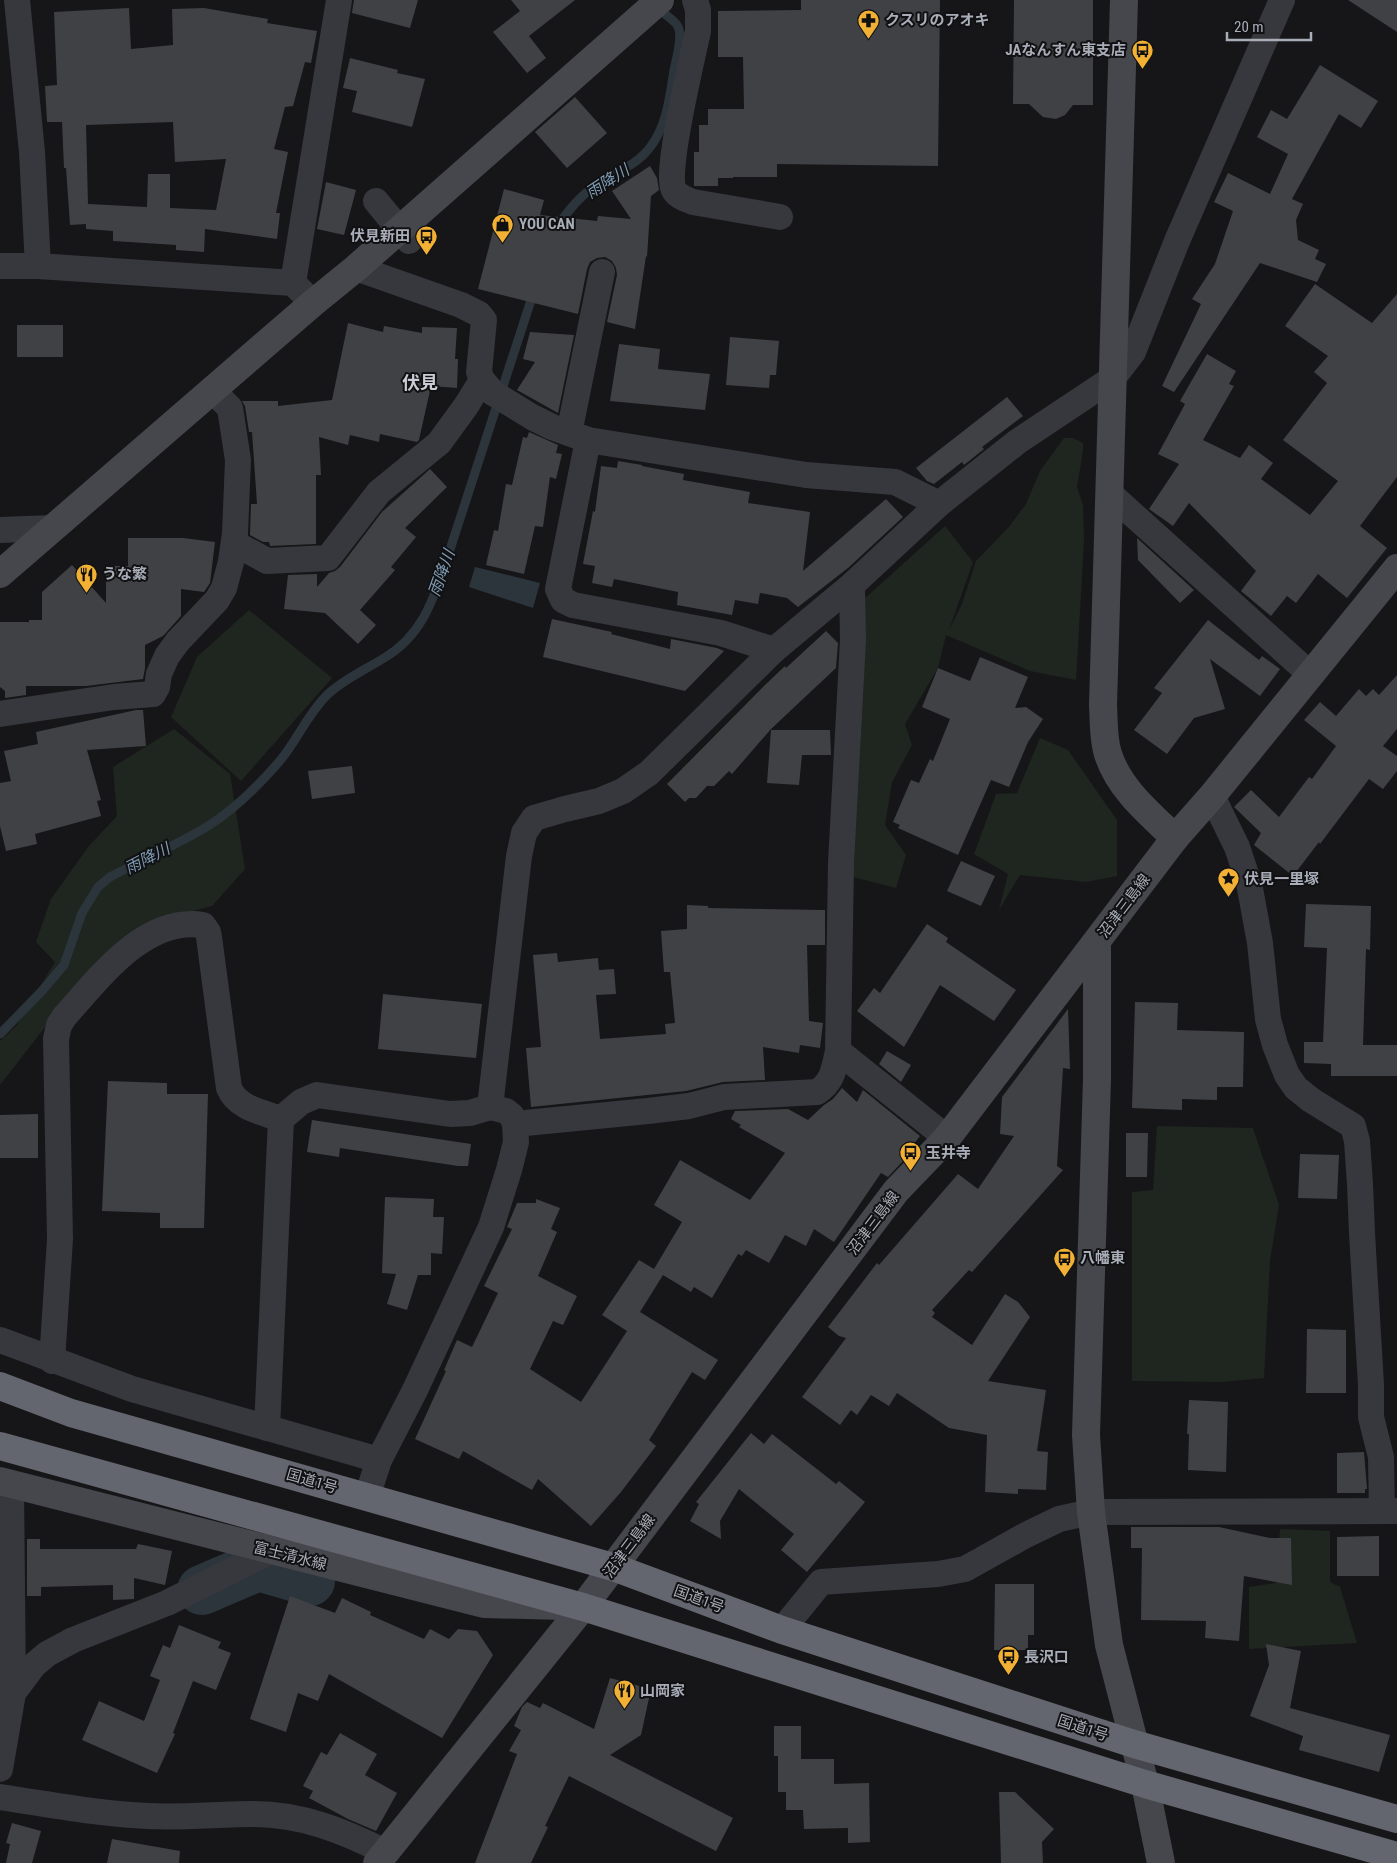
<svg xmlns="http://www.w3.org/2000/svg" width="1397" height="1863" viewBox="0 0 1397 1863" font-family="'Roboto Condensed','Noto Sans JP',sans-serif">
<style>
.green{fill:#1e261f}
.water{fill:#2c353c}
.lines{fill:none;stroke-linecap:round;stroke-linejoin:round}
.stream{stroke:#2c353c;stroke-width:9}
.river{stroke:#2c353c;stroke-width:50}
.building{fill:#404145;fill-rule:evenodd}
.street{stroke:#37383d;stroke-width:26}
.secondary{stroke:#45474d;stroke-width:28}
.highway{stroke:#63666e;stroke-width:28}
.labels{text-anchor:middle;stroke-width:4;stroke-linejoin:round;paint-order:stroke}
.poi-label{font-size:15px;font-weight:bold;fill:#a8adb8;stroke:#111113;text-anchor:start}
.street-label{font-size:15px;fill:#a8adb8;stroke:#111113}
.water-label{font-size:16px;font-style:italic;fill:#7f9bb3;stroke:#111113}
.quarter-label{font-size:18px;font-weight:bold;fill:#c9ccd4;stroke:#111113}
</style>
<rect width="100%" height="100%" fill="#161618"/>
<g class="green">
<polygon points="1064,438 1073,438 1083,443 1083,451 1077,487 1083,505 1084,542 1076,680 1030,671 946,635 938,668 905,724 912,745 892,782 885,825 906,855 896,888 841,874 864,599 945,526 973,562 949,630 962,604 976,561 1008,528 1026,504 1040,471"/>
<polygon points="249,610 332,678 241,781 171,717 197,657"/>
<polygon points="174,729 230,774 245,869 212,906 148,923 94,964 0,1085 0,1041 17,1025 55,962 36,942 51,899 89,846 117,816 113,767"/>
<polygon points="1040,738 1068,750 1117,820 1117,876 1086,882 1020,875 999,910 1008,874 974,854 996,794 1017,793"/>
<polygon points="1157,1126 1253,1128 1279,1205 1270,1261 1264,1378 1221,1382 1132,1381 1132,1192 1153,1190"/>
<polygon points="1280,1529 1330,1531 1330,1582 1340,1587 1357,1643 1249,1649 1249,1587 1276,1583"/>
</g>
<polygon class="water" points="475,567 540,583 533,608 469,587"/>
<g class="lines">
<g class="stream">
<path d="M 557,227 C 567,212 580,196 595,186 C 615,172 637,166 651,146 C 667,125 670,95 674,70 C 676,60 684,34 677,25 C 673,19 663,13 657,8"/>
<path d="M 0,1034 L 41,992 L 64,965 L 82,913 L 98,887 L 110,877 C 142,860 177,845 208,826 C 234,810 258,786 278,763 C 297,742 305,717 327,695 C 344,679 365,670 384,658 C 421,636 432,603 445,565 L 534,291"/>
</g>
<polyline class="river" points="202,1590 258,1566 310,1581"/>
</g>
<g class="building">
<polygon points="354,0 418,0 410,28 352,13"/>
<polygon points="511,0 575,0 529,36 546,58 527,73 493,32 520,11"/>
<polygon points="801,0 940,0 938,166 777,164 777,177 733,177 733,178 718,178 718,186 694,186 694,152 699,152 699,125 708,125 708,109 744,109 743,57 718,57 718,11 801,10"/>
<polygon points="1014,0 1093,0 1093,105 1073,105 1065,115 1056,119 1043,117 1029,104 1013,104"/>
<polygon points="1348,0 1397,0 1397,32"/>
<path d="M 129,8 L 131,49 L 173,45 L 172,9 L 204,8 L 268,19 L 267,23 L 317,31 L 311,63 L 305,62 L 293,106 L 285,107 L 274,149 L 288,152 L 276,213 L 280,213 L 277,239 L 205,229 L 204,252 L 176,250 L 176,245 L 113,241 L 113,231 L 86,229 L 86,224 L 70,225 L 66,168 L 64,168 L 62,122 L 47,122 L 45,86 L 57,85 L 54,12 ZM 173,122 L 175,162 L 226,159 L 216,210 L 170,208 L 170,174 L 148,174 L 147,207 L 88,204 L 86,125 Z"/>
<polygon points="350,58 398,70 397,73 425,79 412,127 352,112 357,91 343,88"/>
<polygon points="1320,65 1378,101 1361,128 1339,114 1292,199 1303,204 1296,220 1298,240 1319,250 1315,259 1326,264 1317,282 1260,263 1174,392 1162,386 1201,304 1192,299 1215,264 1233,211 1214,202 1228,173 1270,194 1288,154 1257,137 1271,110 1287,119"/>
<polygon points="575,97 607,133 567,168 535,132"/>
<polygon points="650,166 657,178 659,190 651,196 647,257 646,256 635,329 607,322 617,275 616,268 612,261 605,257 597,258 590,262 587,269 578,314 478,289 504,189 544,200 540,215 597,221 598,216 631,219 612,191"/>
<polygon points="326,182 356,190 344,235 317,229"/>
<polygon points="1315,284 1372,323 1397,294 1397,477 1360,526 1387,548 1347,598 1318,574 1296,603 1287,596 1271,616 1241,591 1256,571 1189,503 1173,526 1149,509 1179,464 1158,454 1185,404 1180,401 1207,354 1236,371 1229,384 1234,386 1203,440 1240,458 1249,445 1273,463 1261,479 1310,515 1338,481 1283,440 1327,383 1314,372 1328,356 1285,326"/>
<polygon points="348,323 383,332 384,326 422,333 422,327 457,328 455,359 458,359 457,388 431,386 419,440 417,442 380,434 379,442 350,435 348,445 319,437 321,475 316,475 316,544 270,546 269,542 263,542 250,535 251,504 257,504 252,432 249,432 245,406 242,401 278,401 278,406 332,400"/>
<rect x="17" y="325" width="46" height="32"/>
<polygon points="530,332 574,335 558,413 517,390 535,362 523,359"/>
<polygon points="730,337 779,341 776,375 770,375 769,388 726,385"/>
<polygon points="619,344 660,349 658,369 710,374 705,410 610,401"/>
<polygon points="1007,397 1023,416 982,447 984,449 964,465 962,462 934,484 927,481 916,468"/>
<polygon points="529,432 558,445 556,453 562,454 556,479 550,477 543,527 535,526 524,574 486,565 494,530 498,531 506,484 512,485 523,437 527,438"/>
<polygon points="618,461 642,465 642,466 684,474 683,480 750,492 748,503 810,512 803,571 886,499 903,517 848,568 798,607 787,598 760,593 758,604 735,600 732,615 677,605 678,592 614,579 612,587 592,583 595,566 583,564 593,511 595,512 601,466 617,468"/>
<polygon points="430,469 447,487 405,528 416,537 391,567 395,570 360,610 376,625 358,644 325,613 284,609 288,575 317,574 317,587 329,573 335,571 340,567 382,512"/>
<polygon points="128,538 183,538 215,542 210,583 204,592 181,589 181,616 163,636 145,645 145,668 143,679 86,686 26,686 26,695 5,698 5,691 0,687 0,622 29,622 29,620 42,620 42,592 72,565 106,603 106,566 128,566"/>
<polygon points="1137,538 1194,590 1180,603 1138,560"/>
<polygon points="552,619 612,632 611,634 670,649 671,639 717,648 724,651 685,691 543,657"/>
<polygon points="1208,620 1259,660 1262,656 1280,669 1260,696 1210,659 1225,709 1194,718 1167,754 1134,730 1162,693 1154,688"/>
<polygon points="826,631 838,643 836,668 771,729 732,774 729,771 714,786 707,786 696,798 689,798 685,802 667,784 765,685 785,666 786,668"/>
<polygon points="980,657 1028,677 1015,708 1026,707 1043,719 1028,742 1009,787 991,780 958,855 898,828 900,825 893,822 911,780 919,783 930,759 933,761 950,719 922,707 938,668 970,681"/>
<polygon points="1397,675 1397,729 1383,746 1397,756 1397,771 1383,789 1369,779 1320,844 1319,842 1293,876 1254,845 1261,833 1234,807 1251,790 1279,817 1309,777 1312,779 1336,746 1304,720 1320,702 1336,716 1359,689 1366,696 1373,689 1379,695"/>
<polygon points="136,710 143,710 146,746 87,750 101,800 97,801 101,816 35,834 37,844 6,851 0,826 0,783 11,781 4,751 38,744 36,732"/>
<polygon points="771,730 830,730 831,755 802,755 799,785 767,783"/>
<polygon points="352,766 355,793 312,799 308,771"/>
<polygon points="961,861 995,876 981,906 947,891"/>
<polygon points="1306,904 1371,906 1370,950 1366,949 1363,1045 1397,1045 1397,1076 1331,1076 1331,1064 1304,1063 1304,1042 1323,1042 1327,948 1304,947"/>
<polygon points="687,905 708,906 708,908 825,910 825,945 807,945 809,1021 823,1023 820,1048 800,1045 799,1053 763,1047 765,1080 723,1082 686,1091 531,1107 526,1048 541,1047 533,955 557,953 558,962 598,958 599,970 614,969 616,994 596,995 600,1039 666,1034 665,1024 675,1023 670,972 664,972 661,931 687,929"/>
<polygon points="927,924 948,938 946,942 1016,990 994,1021 940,985 904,1047 857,1011 874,988 880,993"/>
<polygon points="383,994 482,1004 476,1058 378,1049"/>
<polygon points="1135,1002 1178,1003 1177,1030 1244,1032 1243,1087 1217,1087 1217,1100 1182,1099 1182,1110 1132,1108"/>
<polygon points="1068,1009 1070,1069 1063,1068 1057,1166 1063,1170 972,1272 969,1270 932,1310 935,1313 932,1317 972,1345 1005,1294 1018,1302 1030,1317 988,1381 1046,1390 1037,1451 1048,1452 1046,1490 1018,1489 1018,1494 985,1492 987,1435 949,1428 897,1393 889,1406 871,1395 857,1415 851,1410 840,1425 802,1397 846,1338 839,1336 828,1327 877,1263 879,1265 958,1174 978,1189 1014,1136 1000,1134 1002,1097"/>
<polygon points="887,1051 911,1065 901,1082 879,1064"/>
<polygon points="108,1081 167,1083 167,1094 208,1094 204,1228 160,1228 160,1213 102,1211"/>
<polygon points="842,1088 857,1102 863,1090 920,1136 913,1145 916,1147 888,1177 881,1173 834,1242 814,1229 806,1246 785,1235 769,1263 746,1250 742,1256 738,1254 712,1298 694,1287 691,1292 663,1275 640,1312 718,1360 705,1380 692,1372 649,1440 656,1446 621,1492 591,1526 538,1479 532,1490 463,1451 459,1459 415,1439 446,1371 444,1370 457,1340 472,1347 498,1293 484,1286 512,1229 507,1227 517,1203 536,1203 536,1199 560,1208 551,1229 557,1232 538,1276 577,1296 563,1325 553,1321 530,1369 581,1402 627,1331 602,1315 639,1260 654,1269 682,1222 654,1205 680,1160 750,1200 785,1153 739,1127 741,1125 731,1119 735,1111 788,1109 808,1120 824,1105 833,1099"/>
<polygon points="38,1114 38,1158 0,1158 0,1115"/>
<polygon points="312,1120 471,1144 468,1166 458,1166 340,1148 339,1157 307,1152"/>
<polygon points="1126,1133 1148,1133 1147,1177 1126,1177"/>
<polygon points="1300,1154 1339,1155 1337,1199 1298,1198"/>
<polygon points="385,1197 434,1199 433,1217 444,1217 442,1254 431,1253 431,1275 418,1275 407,1310 387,1304 396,1274 382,1273"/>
<polygon points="1307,1329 1346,1330 1346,1393 1306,1393"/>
<polygon points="1189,1400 1228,1402 1226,1472 1188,1470 1189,1434 1187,1434"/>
<polygon points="751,1433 764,1444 772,1434 836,1484 839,1481 865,1502 807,1572 781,1550 794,1534 739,1489 720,1521 721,1539 690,1521 699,1504 696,1502"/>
<polygon points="1364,1452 1367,1489 1365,1489 1365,1493 1337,1493 1337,1453"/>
<polygon points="1131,1527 1219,1527 1270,1538 1291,1538 1292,1585 1244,1576 1239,1641 1205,1638 1206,1621 1141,1620 1142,1548 1131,1548"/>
<polygon points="1379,1536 1379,1576 1337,1576 1337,1537"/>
<polygon points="27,1539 40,1539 40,1549 136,1549 138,1544 172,1551 165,1585 134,1578 134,1599 113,1600 113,1585 41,1587 41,1596 27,1596"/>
<polygon points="995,1584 1034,1584 1034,1635 1028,1635 1028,1650 994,1650"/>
<polygon points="290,1596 335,1613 342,1598 371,1612 370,1615 424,1639 430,1629 449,1639 458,1629 477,1631 493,1655 442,1738 329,1674 318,1701 298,1693 286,1732 250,1719"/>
<polygon points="179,1625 221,1642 218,1648 231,1653 216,1690 193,1681 173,1733 175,1734 157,1773 82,1740 99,1701 144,1721 160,1680 150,1676 163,1645 170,1648"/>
<polygon points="1266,1644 1301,1651 1290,1708 1390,1735 1379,1772 1299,1750 1303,1736 1250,1716 1269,1665"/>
<polygon points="610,1678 651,1689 641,1735 610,1755 733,1818 716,1851 569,1776 545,1826 548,1827 531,1863 475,1863 517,1754 509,1751 521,1730 514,1726 522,1707 527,1702 540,1708 543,1703 594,1729"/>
<polygon points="774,1726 801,1726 801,1759 834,1759 834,1784 869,1783 870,1842 848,1843 848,1828 804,1829 803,1810 786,1810 786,1792 778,1792 778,1756 774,1756"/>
<polygon points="340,1733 377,1754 365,1775 397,1793 376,1831 348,1819 309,1798 313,1791 303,1786 321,1752 327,1755"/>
<polygon points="999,1792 1015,1792 1054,1829 1042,1842 1043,1863 1001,1863"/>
<polygon points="12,1823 41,1831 32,1863 6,1863 10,1844 6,1843"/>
<polygon points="112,1839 180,1851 179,1863 107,1863"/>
</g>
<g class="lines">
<g class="street">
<polyline points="17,0 32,152 38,266"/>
<path d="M 695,0 L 698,10 L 698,31 C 693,55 664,175 674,190 C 678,197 686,199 693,202 L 780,217"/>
<polyline points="376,201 409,241"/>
<polyline points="0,266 38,266 293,283 313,303"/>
<polyline points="356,268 461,305 479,314 484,320 479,372 482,380 493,393 532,417 552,427 588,440 806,475 895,482 939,504"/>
<polyline points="293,283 339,0"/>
<polyline points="569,433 602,272"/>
<polyline points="588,440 558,589 563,600 573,605 721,633 774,650"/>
<polyline points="1109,493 1310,674"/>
<polyline points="0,530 53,528"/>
<polyline points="234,543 267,561 328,558 379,492 439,443 466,406 482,380"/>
<polyline points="0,714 114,697 153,694 157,687 159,674 167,656 178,641 217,600 224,588 231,562 235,533 238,460 230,408 212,390"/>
<polyline points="1212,796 1237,847 1249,883 1260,943 1268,1019 1275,1045 1287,1075 1296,1088 1311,1100 1353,1126 1357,1141 1360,1184 1362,1233 1371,1385 1371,1417 1381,1457 1382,1511"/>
<polyline points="838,1051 947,1138"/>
<path d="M 515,1124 L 648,1111 L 689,1106 L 724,1097 L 817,1092 C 833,1082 834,1068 838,1051 L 841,863 L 853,640 L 852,585"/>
<polyline points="0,1340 132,1389 379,1460"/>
<path d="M 52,1361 L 60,1239 L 56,1039 L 59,1025 L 65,1016 C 100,977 145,916 203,925 L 208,932 L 209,937 L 229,1088 C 237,1108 262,1112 281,1119"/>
<polyline points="267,1428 281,1119 301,1102 317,1095 450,1114 470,1113 490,1107"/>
<polyline points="11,1484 13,1693"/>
<polyline points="367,1497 379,1460 415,1390 491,1227 509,1170 516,1142 515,1124 512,1116 506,1111 490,1107 519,856 524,833 534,818 565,809 599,801 623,791 649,773 774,650 852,585 939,504 1017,442 1113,378 1133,352 1177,241 1282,0"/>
<polyline points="782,1630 821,1582 938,1574 965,1569 1026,1535 1059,1519 1091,1512 1397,1511"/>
<polyline points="0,1769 13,1693 34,1665 47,1654 73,1640 167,1603 271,1551"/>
<path d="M 0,1797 C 49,1804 98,1814 148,1816 C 183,1818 219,1814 254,1814 C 301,1814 344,1831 385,1852"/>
</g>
<g class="secondary">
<path d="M 1124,0 L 1103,705 C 1104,721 1103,739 1108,754 C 1119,789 1150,814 1175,838"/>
<polyline points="0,574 313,303 356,268 660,0"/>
<polyline points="1097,943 1097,1079 1086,1435 1091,1512 1109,1645 1145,1784 1161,1863"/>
<polyline points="0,1481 484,1604 564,1606"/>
<polyline points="377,1863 583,1607 896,1191 947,1138 1175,838 1212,796 1397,568"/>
</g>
<g class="highway">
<polyline points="0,1386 71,1413 613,1567 782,1630 1134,1744 1397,1819"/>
<polyline points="0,1446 583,1607 1145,1784 1397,1856"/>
</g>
</g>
<defs>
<symbol id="pharmacy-pin" viewBox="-11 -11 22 30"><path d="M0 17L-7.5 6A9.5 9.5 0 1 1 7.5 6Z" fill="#f2b134" stroke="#111113"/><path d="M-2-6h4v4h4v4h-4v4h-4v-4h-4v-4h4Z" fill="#111"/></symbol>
<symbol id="bus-pin" viewBox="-11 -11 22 30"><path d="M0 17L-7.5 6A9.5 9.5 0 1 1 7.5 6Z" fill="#f2b134" stroke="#111113"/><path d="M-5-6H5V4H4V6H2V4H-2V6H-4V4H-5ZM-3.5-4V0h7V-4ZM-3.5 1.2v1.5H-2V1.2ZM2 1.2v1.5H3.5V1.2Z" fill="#111"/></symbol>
<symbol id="shop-pin" viewBox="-11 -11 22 30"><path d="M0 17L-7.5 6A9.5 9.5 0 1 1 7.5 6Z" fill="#f2b134" stroke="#111113"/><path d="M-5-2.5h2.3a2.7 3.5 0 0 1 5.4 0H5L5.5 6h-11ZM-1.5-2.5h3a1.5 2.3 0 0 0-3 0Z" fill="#111"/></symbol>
<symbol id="restaurant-pin" viewBox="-11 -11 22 30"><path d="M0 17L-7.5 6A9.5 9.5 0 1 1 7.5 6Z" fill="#f2b134" stroke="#111113"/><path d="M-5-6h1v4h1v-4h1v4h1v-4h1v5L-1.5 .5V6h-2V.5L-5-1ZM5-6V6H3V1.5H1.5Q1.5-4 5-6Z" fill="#111"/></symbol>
<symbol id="sight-pin" viewBox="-11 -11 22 30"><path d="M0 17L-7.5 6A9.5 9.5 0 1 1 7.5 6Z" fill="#f2b134" stroke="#111113"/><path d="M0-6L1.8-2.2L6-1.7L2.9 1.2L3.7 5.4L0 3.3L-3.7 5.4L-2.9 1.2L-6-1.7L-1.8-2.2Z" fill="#111"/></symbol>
</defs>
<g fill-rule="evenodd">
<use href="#pharmacy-pin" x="856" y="8" width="25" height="34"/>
<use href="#bus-pin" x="1130" y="38" width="25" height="34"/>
<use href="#shop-pin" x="490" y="212" width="25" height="34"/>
<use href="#bus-pin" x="414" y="224" width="25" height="34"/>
<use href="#restaurant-pin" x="74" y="562" width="25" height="34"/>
<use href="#sight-pin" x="1216" y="866" width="25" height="34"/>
<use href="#bus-pin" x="898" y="1140" width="25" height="34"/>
<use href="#bus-pin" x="1052" y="1246" width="25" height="34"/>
<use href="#bus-pin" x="996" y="1644" width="25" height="34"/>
<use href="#restaurant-pin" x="612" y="1678" width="25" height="34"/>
</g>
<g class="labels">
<g class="poi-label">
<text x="885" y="25">クスリのアオキ</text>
<text x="1126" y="55" text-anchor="end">JAなんすん東支店</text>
<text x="519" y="229">YOU CAN</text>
<text x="410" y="241" text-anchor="end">伏見新田</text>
<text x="102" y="579">うな繁</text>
<text x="1244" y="884">伏見一里塚</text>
<text x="926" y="1158">玉井寺</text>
<text x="1080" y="1263">八幡東</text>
<text x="1024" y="1662">長沢口</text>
<text x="640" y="1696">山岡家</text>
</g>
<g class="street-label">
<text transform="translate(1124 906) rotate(-53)" y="5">沼津三島線</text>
<text transform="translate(873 1223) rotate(-53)" y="5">沼津三島線</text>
<text transform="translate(312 1481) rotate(16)" y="5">国道1号</text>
<text transform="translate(629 1546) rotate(-53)" y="5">沼津三島線</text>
<text transform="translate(290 1556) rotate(14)" y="5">富士清水線</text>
<text transform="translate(699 1599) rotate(20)" y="5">国道1号</text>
<text transform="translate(1083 1728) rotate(18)" y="5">国道1号</text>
</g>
<g class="water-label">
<text transform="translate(607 181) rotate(-33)" y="6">雨降川</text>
<text transform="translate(441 573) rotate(-70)" y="6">雨降川</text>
<text transform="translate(147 858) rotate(-27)" y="6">雨降川</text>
</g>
<g class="quarter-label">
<text x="420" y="389">伏見</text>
</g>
</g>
<path d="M1227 32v8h84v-8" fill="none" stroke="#a8adb8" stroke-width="2.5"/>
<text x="1234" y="32" font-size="15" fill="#a8adb8" stroke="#111113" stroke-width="4" paint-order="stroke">20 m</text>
</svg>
